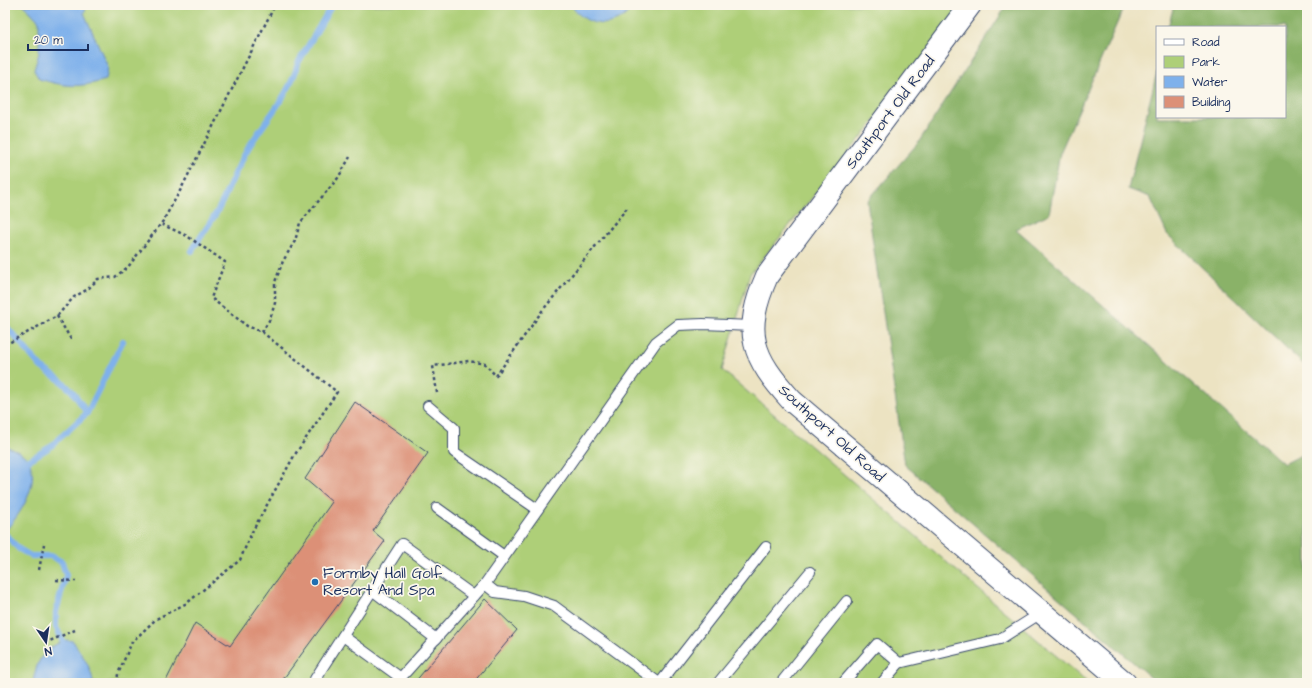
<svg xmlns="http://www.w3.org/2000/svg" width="1312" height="688" viewBox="0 0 1312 688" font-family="'Architects Daughter',sans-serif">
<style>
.green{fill:#aecf78;stroke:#647f6b}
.forest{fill:#8ab268;stroke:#527063}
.water{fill:#7fb1eb;stroke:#4d70a4}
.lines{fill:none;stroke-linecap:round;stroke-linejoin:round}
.stream{stroke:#7fb1eb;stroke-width:6}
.building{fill:#dc9077}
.service-casing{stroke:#3a4a6d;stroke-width:12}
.tertiary-casing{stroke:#3a4a6d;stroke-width:24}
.path{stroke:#3a4a6d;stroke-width:2.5;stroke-dasharray:3 3;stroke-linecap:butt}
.service{stroke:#fff;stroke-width:10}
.tertiary{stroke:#fff;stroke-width:22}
.poi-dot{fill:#1f6fb2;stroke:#fbf7ec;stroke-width:1.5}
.labels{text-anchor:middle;stroke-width:3.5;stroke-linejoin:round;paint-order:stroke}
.street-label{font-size:15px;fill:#1b2f5e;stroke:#fbf7ec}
.poi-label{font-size:15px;fill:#1b2f5e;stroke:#fbf7ec;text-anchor:start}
</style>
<rect width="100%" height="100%" fill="#fbf7ec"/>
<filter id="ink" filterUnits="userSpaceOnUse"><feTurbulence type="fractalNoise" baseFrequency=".025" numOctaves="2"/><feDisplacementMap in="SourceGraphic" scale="8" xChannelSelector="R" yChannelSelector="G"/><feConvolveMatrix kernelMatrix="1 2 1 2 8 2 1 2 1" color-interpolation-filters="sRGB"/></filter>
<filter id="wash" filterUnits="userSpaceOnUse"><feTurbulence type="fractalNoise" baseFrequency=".012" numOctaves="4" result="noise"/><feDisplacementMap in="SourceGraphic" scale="16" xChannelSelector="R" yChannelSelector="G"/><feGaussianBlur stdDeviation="0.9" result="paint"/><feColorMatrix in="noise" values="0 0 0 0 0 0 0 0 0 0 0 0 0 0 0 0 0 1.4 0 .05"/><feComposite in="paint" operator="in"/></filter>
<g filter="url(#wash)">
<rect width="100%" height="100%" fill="#ece3c2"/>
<polygon class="green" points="5,5 969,5 750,274 722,370 1088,683 5,683"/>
<g class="forest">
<polygon points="1007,5 1125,5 1060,153 1049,214 1016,229 1284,464 1307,452 1307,683 1157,683 905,465 867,201 918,143"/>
<polygon points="1174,5 1307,5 1307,357 1304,365 1167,234 1150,197 1128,189 1157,72 1157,117 1285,117 1285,27 1168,27"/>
</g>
<g class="water">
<path d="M 24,5 L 87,5 L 84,13 L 108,67 L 106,80 C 77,88 67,87 39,79 L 34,70 L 39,53 L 39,21 Z"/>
<path d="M 571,5 L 634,5 C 631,9 627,14 623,17 C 604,30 583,23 571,5 Z"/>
<path d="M 5,446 C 13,449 24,453 29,461 C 41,483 20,515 5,531 Z"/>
<path d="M 67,640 L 73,641 C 81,654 92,667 93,683 L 33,683 C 36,661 44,647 67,640 Z"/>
</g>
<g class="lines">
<g class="stream">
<path d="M 192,251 C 200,237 210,224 218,210 C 230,187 238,163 252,142 C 268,117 291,93 298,63 L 332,5"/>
<polyline points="5,325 41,367 60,380 73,392 87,413"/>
<polyline points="26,462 50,447 87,413 123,341"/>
<polyline points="5,534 19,549 31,556 51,556 62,562 66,575 56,612 56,627 66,648"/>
</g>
</g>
<g id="blocks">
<g class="building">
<polygon points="355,402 428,453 373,531 385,541 281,682 283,683 165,683 195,623 230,646 332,502 305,479"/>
<polygon points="485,599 517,630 473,683 414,683"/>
</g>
</g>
</g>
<g filter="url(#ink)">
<use href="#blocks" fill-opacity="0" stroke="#3a4a6d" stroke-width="1"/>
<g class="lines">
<defs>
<g id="service">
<polyline points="428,406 454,428 454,452 537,509"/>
<polyline points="437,508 504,556"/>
<polyline points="485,584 495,592 524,596 554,606 659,683"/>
<polyline points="372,590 436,639"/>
<polyline points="343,636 401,678"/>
<polyline points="321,683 315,679 402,544 474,596"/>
<polyline points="396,683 485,584 656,342 678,325 703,324 752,326"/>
<polyline points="660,683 766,547"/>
<polyline points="718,683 810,572"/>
<polyline points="781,683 847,601"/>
<polyline points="843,683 877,644 899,663"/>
<polyline points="882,683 899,663 1000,639 1041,613"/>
</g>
<path id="tertiary" d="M 970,5 L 767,276 C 742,333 752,357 792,401 L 1125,683"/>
</defs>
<use href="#service" class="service-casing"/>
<use href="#tertiary" class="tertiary-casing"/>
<g class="path">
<polyline points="57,316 72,341"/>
<polyline points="262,332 270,319 275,303 275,282 283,261 295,241 300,223 338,178 350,157"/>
<polyline points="5,345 57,316 74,297 88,289 98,279 115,277 128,267 163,221 181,189 275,5"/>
<polyline points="437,393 433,366 469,361 485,364 496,376 542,311 627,208"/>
<polyline points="39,570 44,544"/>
<polyline points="56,580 76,581"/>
<polyline points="45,643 75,630"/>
<polyline points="117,683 118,674 132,642 156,619 187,603 240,560 252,532 294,456 337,392 262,332 247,326 211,298 225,262 187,236 161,224"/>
</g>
<use href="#service" class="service"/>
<use href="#tertiary" class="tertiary"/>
</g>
</g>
<circle class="poi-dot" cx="315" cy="582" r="4"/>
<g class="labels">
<g class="street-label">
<text transform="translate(890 112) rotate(-53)" y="5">Southport Old Road</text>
<text transform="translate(832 433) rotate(42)" y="5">Southport Old Road</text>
</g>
<g class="poi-label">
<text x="323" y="578">Formby Hall Golf<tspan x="323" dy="17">Resort And Spa</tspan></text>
</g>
</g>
<rect width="1312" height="688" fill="none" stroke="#fbf7ec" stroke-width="20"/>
<rect x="1156" y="26" width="130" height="92" fill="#fbf7ec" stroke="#a1a7b3"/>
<rect x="1164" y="39" width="20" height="6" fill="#ffffff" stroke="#a1a7b3"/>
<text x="1192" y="46" font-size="12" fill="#1b2f5e">Road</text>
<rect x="1164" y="56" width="20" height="12" fill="#aecf78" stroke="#a1a7b3"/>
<text x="1192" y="66" font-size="12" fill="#1b2f5e">Park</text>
<rect x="1164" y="76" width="20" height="12" fill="#7fb1eb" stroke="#a1a7b3"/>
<text x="1192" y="86" font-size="12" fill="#1b2f5e">Water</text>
<rect x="1164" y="96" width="20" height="12" fill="#dc9077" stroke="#a1a7b3"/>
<text x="1192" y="106" font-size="12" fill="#1b2f5e">Building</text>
<g transform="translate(46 642) rotate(167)" stroke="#fbf7ec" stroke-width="3" paint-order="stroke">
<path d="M0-3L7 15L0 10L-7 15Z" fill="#1b2f5e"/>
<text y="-6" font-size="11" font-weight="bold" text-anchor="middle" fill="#1b2f5e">N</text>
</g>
<path d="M28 44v6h60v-6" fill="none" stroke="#1b2f5e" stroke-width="2"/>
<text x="34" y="44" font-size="12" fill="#1b2f5e" stroke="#fbf7ec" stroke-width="3" paint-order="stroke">20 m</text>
</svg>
